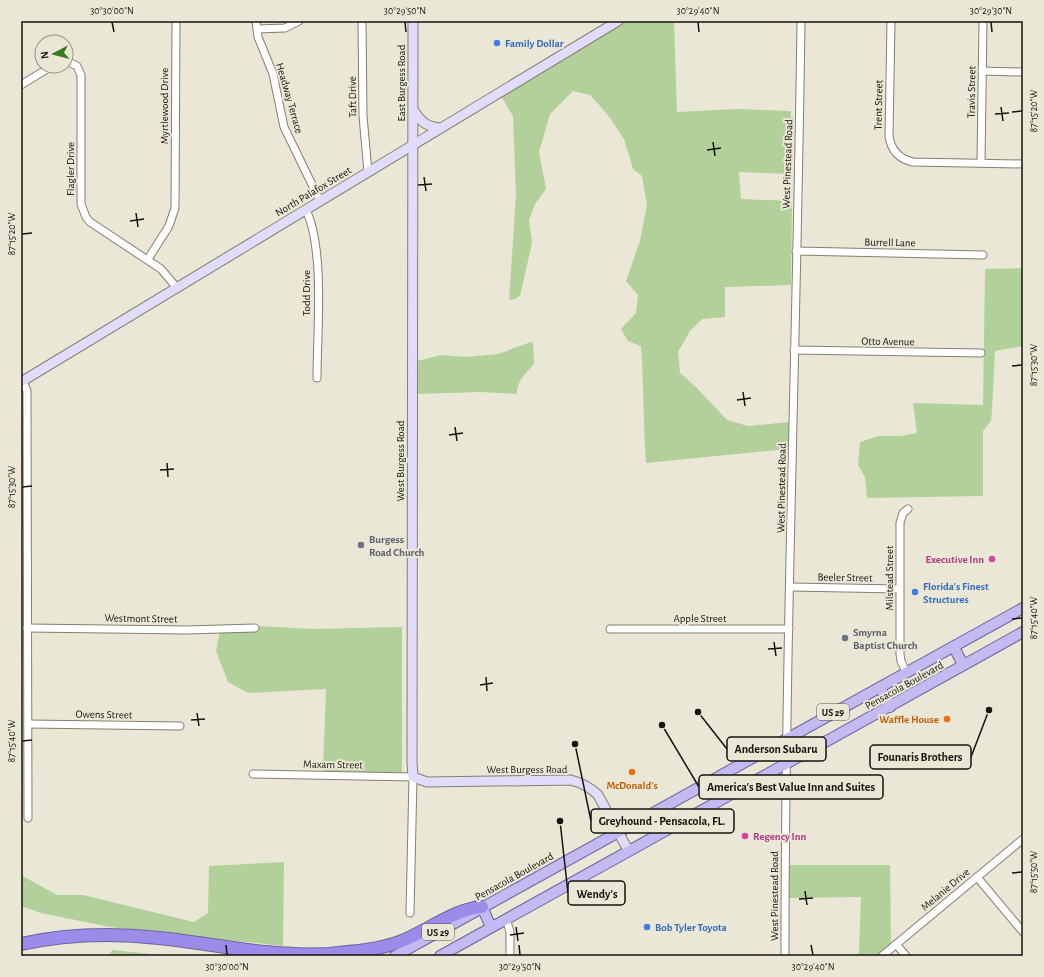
<svg xmlns="http://www.w3.org/2000/svg" width="1044" height="977" viewBox="0 0 1044 977" font-family="'Alegreya Sans',sans-serif">
<style>
.green{fill:#b2d099}
.lines{fill:none;stroke-linecap:round;stroke-linejoin:round}
.minor-casing{stroke:#847f70;stroke-width:9}
.secondary-casing{stroke:#847f70;stroke-width:11}
.primary-casing{stroke:#6d629d;stroke-width:12}
.motorway-casing{stroke:#6d629d;stroke-width:14}
.minor{stroke:#fff;stroke-width:7}
.secondary{stroke:#e1dcf9;stroke-width:9}
.primary{stroke:#c4baf2;stroke-width:10}
.motorway{stroke:#9c8cea;stroke-width:12}
.ticks{fill:none;stroke:#15140e;stroke-width:1.5}
.shop-dot{fill:#3f7fe0;stroke:#ebe7d6;stroke-width:1.5}
.worship-dot{fill:#6b7280;stroke:#ebe7d6;stroke-width:1.5}
.hotel-dot{fill:#d1479c;stroke:#ebe7d6;stroke-width:1.5}
.food-dot{fill:#e8710a;stroke:#ebe7d6;stroke-width:1.5}
.labels{text-anchor:middle;stroke-width:4;stroke-linejoin:round;paint-order:stroke}
.shield{fill:#ebe7d6;stroke:#55534a;stroke-width:1}
.shield-label{font-size:10px;font-weight:bold;fill:#15140e}
.shop-label{font-size:11px;font-weight:bold;fill:#366cbe;stroke:#ebe7d6;text-anchor:start}
.street-label{font-size:11px;fill:#15140e;stroke:#ebe7d6}
.worship-label{font-size:11px;font-weight:bold;fill:#5b616d;stroke:#ebe7d6;text-anchor:start}
.hotel-label{font-size:11px;font-weight:bold;fill:#b23c85;stroke:#ebe7d6;text-anchor:end}
.food-label{font-size:11px;font-weight:bold;fill:#c56008;stroke:#ebe7d6;text-anchor:end}
.leader{fill:none;stroke:#15140e;stroke-width:1.5}
.callout-dot{fill:#15140e;stroke:#ebe7d6;stroke-width:1.5}
.callout{fill:#ebe7d6;stroke:#15140e;stroke-width:1.5}
.callout-label{font-size:12px;text-anchor:middle;font-weight:bold;fill:#15140e}
.neatline{fill:none;stroke:#15140e;stroke-width:1.5}
.ticks-label{font-size:10px;text-anchor:middle;fill:#15140e}
</style>
<rect width="100%" height="100%" fill="#ebe7d6"/>
<g class="green">
<path d="M 624,21 L 674,21 L 677,112 L 736,109 L 791,111 L 791,174 L 739,172 L 741,199 L 792,201 L 791,285 L 725,287 L 725,317 L 702,319 L 690,331 L 678,352 L 680,373 L 695,386 L 727,420 L 748,426 L 789,422 L 788,449 L 646,463 C 643,424 644,385 641,346 L 628,341 L 621,329 L 636,313 L 638,295 L 626,281 L 640,241 L 647,205 L 642,176 L 633,169 L 624,139 L 608,115 L 590,95 L 573,91 L 550,114 L 539,152 L 546,189 L 535,204 L 529,220 L 532,243 L 520,296 L 515,299 L 509,300 L 516,195 L 513,116 L 501,96 Z"/>
<polygon points="1023,268 1023,346 995,351 992,410 991,421 983,431 983,496 867,498 865,477 858,465 860,442 879,436 901,436 917,433 913,403 983,405 985,269"/>
<path d="M 531,342 L 533,343 L 534,364 C 526,373 516,382 517,394 L 480,392 L 417,394 L 417,361 L 442,355 L 466,357 L 498,354 Z"/>
<polygon points="259,626 312,629 402,627 402,773 323,771 326,689 248,693 228,682 216,651 220,632 259,631"/>
<polygon points="284,862 283,946 110,927 41,913 21,906 21,875 57,895 83,895 194,922 208,913 209,866"/>
<polygon points="789,865 890,865 891,944 876,956 857,956 859,952 861,897 789,898"/>
<polygon points="112,950 169,956 109,956"/>
</g>
<g class="lines">
<defs>
<g id="minor">
<polyline points="256,21 258,37 273,74 284,127 320,201"/>
<polyline points="362,21 363,116 368,172"/>
<path d="M 891,21 L 889,136 C 891,150 899,159 913,162 L 1023,164"/>
<polyline points="257,29 285,28 299,21"/>
<polyline points="66,61 77,66 81,75 81,204 86,217 90,222 161,269 177,288"/>
<polyline points="982,71 1023,72"/>
<polyline points="21,85 52,66"/>
<polyline points="981,163 983,21"/>
<path d="M 306,210 C 325,249 317,333 317,378"/>
<polyline points="796,251 983,255"/>
<polyline points="148,259 169,226 175,208 176,21"/>
<polyline points="794,350 981,353"/>
<polyline points="23,381 27,391 27,404 28,818"/>
<polyline points="791,587 899,589"/>
<polyline points="27,628 187,630 255,628"/>
<polyline points="610,629 789,629"/>
<polyline points="906,672 901,661 900,654 900,523 903,513 908,509"/>
<polyline points="28,724 180,726"/>
<polyline points="253,774 413,777 410,913"/>
<polyline points="977,877 1023,932"/>
<polyline points="506,918 510,932 510,956"/>
<polyline points="896,944 906,956"/>
<path d="M 785,956 C 785,644 797,333 801,21"/>
<polyline points="882,956 1023,839"/>
</g>
<g id="secondary">
<path d="M 413,21 L 412,762 L 413,777 L 427,782 L 571,780 C 582,783 590,787 598,795 L 628,850"/>
<path d="M 414,111 C 421,122 427,127 441,128"/>
<polyline points="21,382 618,21"/>
</g>
<g id="primary">
<polyline points="954,647 963,665"/>
<polyline points="880,687 890,707"/>
<polyline points="482,907 491,927"/>
<polyline points="395,956 1023,608"/>
<polyline points="440,956 1023,632"/>
</g>
<path id="motorway" d="M 21,944 C 66,934 113,933 159,938 C 215,944 271,957 327,954 C 352,952 379,950 402,941 C 427,931 455,909 482,907"/>
</defs>
<use href="#minor" class="minor-casing"/>
<use href="#secondary" class="secondary-casing"/>
<use href="#primary" class="primary-casing"/>
<use href="#motorway" class="motorway-casing"/>
<use href="#minor" class="minor"/>
<use href="#secondary" class="secondary"/>
<use href="#primary" class="primary"/>
<use href="#motorway" class="motorway"/>
</g>
<path class="ticks" d="M 112,22 L 114,32M 405,22 L 406,32M 698,22 L 699,32M 991,22 L 992,32M 1001,107 L 1003,121M 1012,112 L 1022,111M 995,114 L 1009,113M 713,142 L 715,156M 707,150 L 721,148M 424,177 L 426,191M 418,185 L 432,184M 136,213 L 138,227M 130,221 L 144,219M 22,234 L 32,233M 1012,366 L 1022,365M 743,392 L 745,406M 737,400 L 751,398M 455,427 L 457,441M 449,435 L 463,433M 167,463 L 168,477M 160,470 L 174,469M 22,487 L 32,486M 1012,619 L 1022,618M 774,642 L 776,656M 768,649 L 782,648M 486,677 L 487,691M 480,685 L 493,683M 197,713 L 199,726M 191,720 L 205,719M 22,741 L 32,740M 1012,873 L 1022,872M 805,891 L 807,905M 799,899 L 813,898M 516,927 L 518,941M 510,935 L 524,933M 226,945 L 227,955M 519,945 L 520,955M 811,945 L 813,955"/>
<g class="shop-dot">
<circle cx="497" cy="43" r="4"/>
<circle cx="915" cy="592" r="4"/>
<circle cx="647" cy="927" r="4"/>
</g>
<g class="worship-dot">
<circle cx="361" cy="545" r="4"/>
<circle cx="845" cy="638" r="4"/>
</g>
<g class="hotel-dot">
<circle cx="992" cy="559" r="4"/>
<circle cx="745" cy="836" r="4"/>
</g>
<g class="food-dot">
<circle cx="947" cy="719" r="4"/>
<circle cx="632" cy="772" r="4"/>
</g>
<g class="labels">
<g class="shield">
<rect x="817" y="704" width="32" height="16" rx="3"/>
<rect x="422" y="924" width="32" height="16" rx="3"/>
</g>
<g class="shield-label">
<text x="833" y="716">US 29</text>
<text x="438" y="936">US 29</text>
</g>
<g class="shop-label">
<text x="505" y="47">Family Dollar</text>
<text x="923" y="590">Florida's Finest<tspan x="923" dy="13">Structures</tspan></text>
<text x="655" y="931">Bob Tyler Toyota</text>
</g>
<g class="street-label">
<text transform="translate(401 83) rotate(-90)" y="4">East Burgess Road</text>
<text transform="translate(971 92) rotate(-89)" y="4">Travis Street</text>
<text transform="translate(352 97) rotate(-91)" y="4">Taft Drive</text>
<text transform="translate(290 98) rotate(74)" y="4">Headway Terrace</text>
<text transform="translate(878 105) rotate(-89)" y="4">Trent Street</text>
<text transform="translate(164 106) rotate(-90)" y="4">Myrtlewood Drive</text>
<text transform="translate(787 164) rotate(-88)" y="4">West Pinestead Road</text>
<text transform="translate(70 169) rotate(-90)" y="4">Flagler Drive</text>
<text transform="translate(313 191) rotate(-31)" y="4">North Palafox Street</text>
<text transform="translate(890 242) rotate(1)" y="4">Burrell Lane</text>
<text transform="translate(306 293) rotate(-90)" y="4">Todd Drive</text>
<text transform="translate(888 341) rotate(1)" y="4">Otto Avenue</text>
<text transform="translate(400 461) rotate(-90)" y="4">West Burgess Road</text>
<text transform="translate(781 488) rotate(-89)" y="4">West Pinestead Road</text>
<text transform="translate(845 577) rotate(1)" y="4">Beeler Street</text>
<text transform="translate(889 578) rotate(-90)" y="4">Milstead Street</text>
<text transform="translate(141 618) rotate(1)" y="4">Westmont Street</text>
<text x="700" y="622">Apple Street</text>
<text transform="translate(904 685) rotate(-29)" y="4">Pensacola Boulevard</text>
<text transform="translate(104 714) rotate(1)" y="4">Owens Street</text>
<text transform="translate(333 764) rotate(1)" y="4">Maxam Street</text>
<text x="527" y="773">West Burgess Road</text>
<text transform="translate(514 876) rotate(-29)" y="4">Pensacola Boulevard</text>
<text transform="translate(945 889) rotate(-40)" y="4">Melanie Drive</text>
<text transform="translate(774 896) rotate(-90)" y="4">West Pinestead Road</text>
</g>
<g class="worship-label">
<text x="369" y="543">Burgess<tspan x="369" dy="13">Road Church</tspan></text>
<text x="853" y="636">Smyrna<tspan x="853" dy="13">Baptist Church</tspan></text>
</g>
<g class="hotel-label">
<text x="984" y="563">Executive Inn</text>
<text x="753" y="840" text-anchor="start">Regency Inn</text>
</g>
<g class="food-label">
<text x="939" y="723">Waffle House</text>
<text x="632" y="789" text-anchor="middle">McDonald's</text>
</g>
</g>
<path class="leader" d="M698 712L727 749M989 710L971 757M662 725L699 787M575 744L591 821M560 821L568 893"/>
<g class="callout-dot">
<circle cx="698" cy="712" r="4"/>
<circle cx="989" cy="710" r="4"/>
<circle cx="662" cy="725" r="4"/>
<circle cx="575" cy="744" r="4"/>
<circle cx="560" cy="821" r="4"/>
</g>
<g class="callout">
<rect x="727" y="737" width="99" height="24" rx="4"/>
<rect x="870" y="745" width="101" height="24" rx="4"/>
<rect x="699" y="775" width="184" height="24" rx="4"/>
<rect x="591" y="809" width="143" height="24" rx="4"/>
<rect x="568" y="881" width="57" height="24" rx="4"/>
</g>
<g class="callout-label">
<text x="776" y="753">Anderson Subaru</text>
<text x="920" y="761">Founaris Brothers</text>
<text x="791" y="791">America's Best Value Inn and Suites</text>
<text x="662" y="825">Greyhound - Pensacola, FL.</text>
<text x="597" y="898">Wendy's</text>
</g>
<rect width="1044" height="977" fill="none" stroke="#ebe7d6" stroke-width="44"/>
<g transform="translate(54 54) rotate(263)"><circle r="19" fill="#ebe7d6" stroke="#959386"/>
<path d="M0-3L7 15L0 10L-7 15Z" fill="#377b1d"/>
<text y="-6" font-size="11" font-weight="bold" text-anchor="middle" fill="#15140e">N</text>
</g>
<rect x="22" y="22" width="1000" height="933" class="neatline"/>
<g class="ticks-label">
<text x="112" y="14">30°30'00"N</text>
<text x="405" y="14">30°29'50"N</text>
<text x="698" y="14">30°29'40"N</text>
<text x="991" y="14">30°29'30"N</text>
<text transform="translate(1033 111) rotate(-90)" y="4">87°15'20"W</text>
<text transform="translate(11 234) rotate(-90)" y="4">87°15'20"W</text>
<text transform="translate(1033 365) rotate(-90)" y="4">87°15'30"W</text>
<text transform="translate(11 487) rotate(-90)" y="4">87°15'30"W</text>
<text transform="translate(1033 618) rotate(-90)" y="4">87°15'40"W</text>
<text transform="translate(11 741) rotate(-90)" y="4">87°15'40"W</text>
<text transform="translate(1033 872) rotate(-90)" y="4">87°15'50"W</text>
<text x="227" y="970">30°30'00"N</text>
<text x="520" y="970">30°29'50"N</text>
<text x="813" y="970">30°29'40"N</text>
</g>
</svg>
